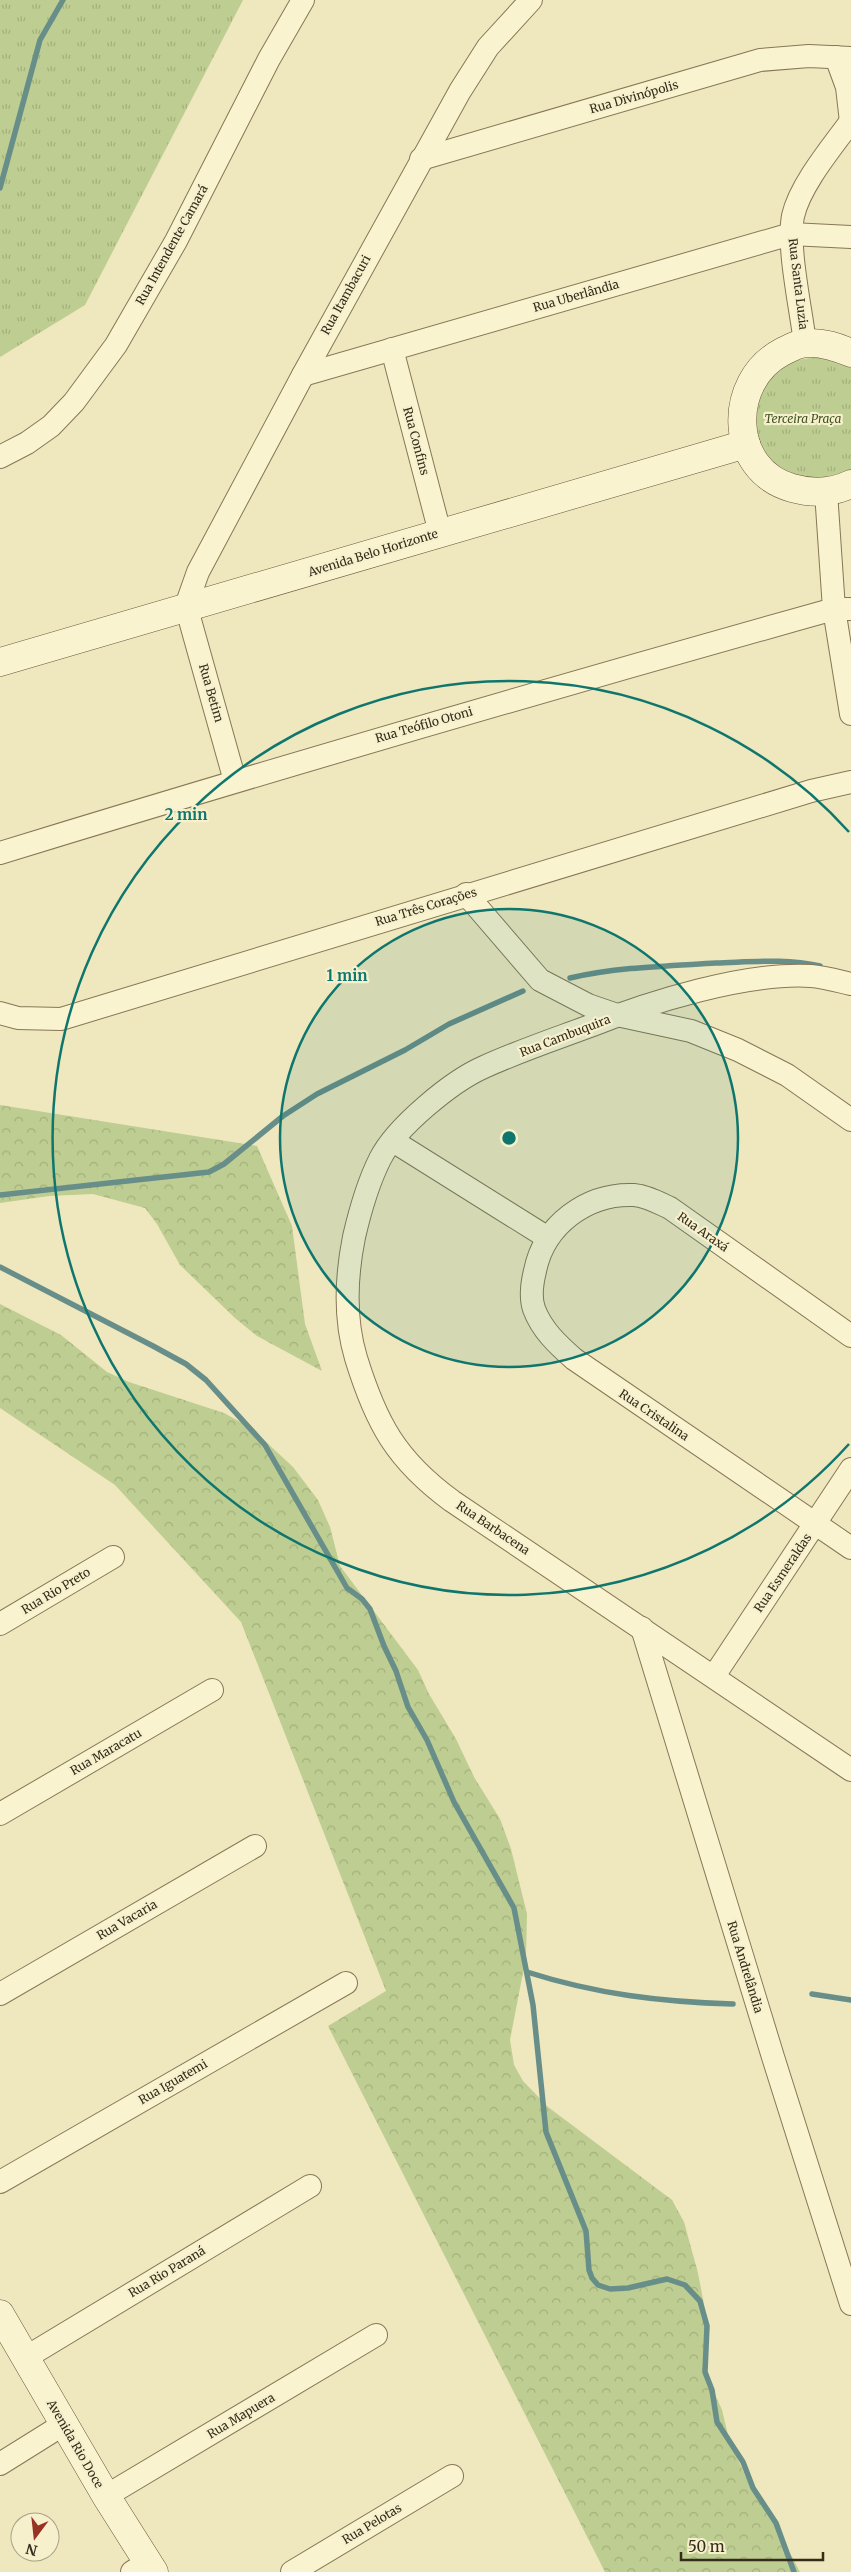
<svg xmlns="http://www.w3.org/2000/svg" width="851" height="2572" viewBox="0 0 851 2572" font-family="Merriweather,serif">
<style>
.grass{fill:url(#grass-tufts)}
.forest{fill:url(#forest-crowns)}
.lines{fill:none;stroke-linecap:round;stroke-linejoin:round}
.stream{stroke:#688e89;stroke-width:5.5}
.street-casing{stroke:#877756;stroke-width:24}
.secondary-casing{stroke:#695739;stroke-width:29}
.street{stroke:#faf3d0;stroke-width:22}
.secondary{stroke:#faf3d0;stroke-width:28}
.ring{fill:none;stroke:#0f766e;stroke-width:2.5}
.labels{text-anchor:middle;stroke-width:4.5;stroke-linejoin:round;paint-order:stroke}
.street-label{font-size:12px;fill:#362c1b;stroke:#f6f0cd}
.park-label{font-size:12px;font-style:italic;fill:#405321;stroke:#f6f0cd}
.centre{fill:#0f766e;stroke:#f6f0cd;stroke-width:2.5}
.ring-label{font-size:15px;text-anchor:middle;font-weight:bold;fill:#0f766e;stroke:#f6f0cd;stroke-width:4.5;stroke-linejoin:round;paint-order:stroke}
</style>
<defs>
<pattern id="grass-tufts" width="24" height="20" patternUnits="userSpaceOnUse" patternTransform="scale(1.25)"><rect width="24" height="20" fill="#becd91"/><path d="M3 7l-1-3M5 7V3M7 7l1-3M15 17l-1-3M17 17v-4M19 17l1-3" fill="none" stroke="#a4b07c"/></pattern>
<pattern id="forest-crowns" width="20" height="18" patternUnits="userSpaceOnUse" patternTransform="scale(1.25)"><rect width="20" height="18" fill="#becd91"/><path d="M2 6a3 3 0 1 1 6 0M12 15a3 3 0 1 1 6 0" fill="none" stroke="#a4b07c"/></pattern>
</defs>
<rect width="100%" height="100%" fill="#efe7bd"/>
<g class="grass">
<polygon points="0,0 243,0 85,305 0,357"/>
<path d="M 817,357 L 837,361 L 851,368 L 851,470 C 769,514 713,396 794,361 C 801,359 810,358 817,357 Z"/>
</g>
<g class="forest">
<polygon points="0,1105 257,1146 292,1226 305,1324 322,1371 257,1336 235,1318 180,1265 157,1224 145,1208 93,1194 49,1196 0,1203"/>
<polygon points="0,1304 61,1335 107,1372 129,1382 224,1413 251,1428 293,1467 318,1500 330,1527 340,1566 418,1670 429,1694 456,1739 474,1777 500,1819 511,1849 527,1914 526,1957 510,2040 514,2065 523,2081 548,2107 672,2200 684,2222 698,2273 705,2310 706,2364 709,2381 722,2410 729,2439 751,2489 774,2523 800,2572 605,2572 328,2026 386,1991 241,1622 115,1485 0,1408"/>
</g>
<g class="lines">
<g class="stream">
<polyline points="0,188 40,40 63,0"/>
<path d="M 570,978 C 618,967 667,966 716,963 C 750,962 786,958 820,966"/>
<polyline points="0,1195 209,1172 224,1164 283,1116 317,1094 405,1050 449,1024 523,991"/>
<polyline points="0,1267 153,1346 186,1364 206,1380 265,1445 347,1588 362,1599 370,1609 384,1646 396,1671 408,1707 427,1740 454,1802 514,1908 533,2005 546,2132 586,2231 589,2270 592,2278 598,2285 610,2289 628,2288 667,2279 685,2285 700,2301 707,2326 705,2372 712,2390 717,2422 743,2462 753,2488 776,2523 794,2572"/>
<path d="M 527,1972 C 596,1994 661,2002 733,2004"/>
<polyline points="812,1994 851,2000"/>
</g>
<defs>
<g id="street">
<polyline points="836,57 847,87 851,122"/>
<polyline points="421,159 760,60 809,56 851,58"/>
<path d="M 805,343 C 801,309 787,247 793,216 C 800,185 832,147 851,121"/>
<polyline points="392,349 440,533"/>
<polyline points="303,375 791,234 851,237"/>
<polyline points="0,457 27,443 51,426 74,402 116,345 176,241 269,59 303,0"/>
<polyline points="826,492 834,609 851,714"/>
<polyline points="235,781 186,606 198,572 303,375 460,91 488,47 531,0"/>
<path d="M 0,853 C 277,768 555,687 834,609 L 851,609"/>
<polyline points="466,894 540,980 588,1005 617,1015 691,1031 738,1050 787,1075 851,1120"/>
<path d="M 851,984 C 838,981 824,977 811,976 C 746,972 650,1002 590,1026 C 555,1039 519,1051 484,1067 C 452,1081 396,1127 380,1159 C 368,1183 360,1211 354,1237 C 346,1277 344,1318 356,1358 C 376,1423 396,1460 452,1501 L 851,1770"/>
<polyline points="0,1013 18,1018 61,1019 811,791 851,782"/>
<polyline points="393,1141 548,1238"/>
<path d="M 851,1336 L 670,1208 C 659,1203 647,1196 634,1195 C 587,1193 544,1225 535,1271 C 532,1283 530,1297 534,1309 C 542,1330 557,1344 574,1359 L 851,1548"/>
<polyline points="0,1624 113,1557"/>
<polyline points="642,1628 773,2057 851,2304"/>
<polyline points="714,1676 851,1469"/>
<polyline points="0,1814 212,1690"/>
<polyline points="0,1994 255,1846"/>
<polyline points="0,2182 346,1983"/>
<polyline points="25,2358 310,2186"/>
<polyline points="0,2464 64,2424"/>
<polyline points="106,2496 376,2335"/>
<polyline points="132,2572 148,2562"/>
<polyline points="292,2572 452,2476"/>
</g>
<g id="secondary">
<path d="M 851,353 C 837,347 823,342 807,343 C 799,343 790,348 782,352 C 727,381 728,470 792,488 C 813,494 832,493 851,484"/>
<polyline points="0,662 746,444"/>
<polyline points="0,2314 106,2496 154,2572"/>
</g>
</defs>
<use href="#street" class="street-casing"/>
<use href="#secondary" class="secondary-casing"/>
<use href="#street" class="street"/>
<use href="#secondary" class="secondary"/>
</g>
<circle cx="509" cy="1138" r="229" fill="#0f766e" fill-opacity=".12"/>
<g class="ring">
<circle cx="509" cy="1138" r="229"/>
<path d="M849 1444A457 457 0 1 1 849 832"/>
</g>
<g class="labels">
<g class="street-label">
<text transform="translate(634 97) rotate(-16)" y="4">Rua Divinópolis</text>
<text transform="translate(172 245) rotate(-61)" y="4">Rua Intendente Camará</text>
<text transform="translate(798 284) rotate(83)" y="4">Rua Santa Luzia</text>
<text transform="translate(346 295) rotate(-61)" y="4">Rua Itambacuri</text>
<text transform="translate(576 296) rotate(-16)" y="4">Rua Uberlândia</text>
<text transform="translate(416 441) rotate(75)" y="4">Rua Confins</text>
<text transform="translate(373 553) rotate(-17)" y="4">Avenida Belo Horizonte</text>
<text transform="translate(211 693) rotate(74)" y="4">Rua Betim</text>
<text transform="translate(424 725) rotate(-16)" y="4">Rua Teófilo Otoni</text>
<text transform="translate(426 907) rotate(-17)" y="4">Rua Três Corações</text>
<text transform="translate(565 1036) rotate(-21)" y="4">Rua Cambuquira</text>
<text transform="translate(703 1232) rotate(35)" y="4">Rua Araxá</text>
<text transform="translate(654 1415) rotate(34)" y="4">Rua Cristalina</text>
<text transform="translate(493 1528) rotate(34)" y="4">Rua Barbacena</text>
<text transform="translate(783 1573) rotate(-56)" y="4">Rua Esmeraldas</text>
<text transform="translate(56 1591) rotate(-31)" y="4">Rua Rio Preto</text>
<text transform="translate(106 1752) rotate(-30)" y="4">Rua Maracatu</text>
<text transform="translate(127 1920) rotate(-30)" y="4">Rua Vacaria</text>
<text transform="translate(745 1967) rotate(73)" y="4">Rua Andrelândia</text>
<text transform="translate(173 2082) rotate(-30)" y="4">Rua Iguatemi</text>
<text transform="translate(167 2272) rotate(-31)" y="4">Rua Rio Paraná</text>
<text transform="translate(241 2416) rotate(-31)" y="4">Rua Mapuera</text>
<text transform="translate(75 2444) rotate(60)" y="4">Avenida Rio Doce</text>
<text transform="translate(372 2524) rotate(-31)" y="4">Rua Pelotas</text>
</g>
<g class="park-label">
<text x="803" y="423">Terceira Praça</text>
</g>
</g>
<circle cx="509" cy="1138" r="8" class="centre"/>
<g class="ring-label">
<text x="186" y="820">2 min</text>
<text x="347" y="981">1 min</text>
</g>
<g transform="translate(35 2537) rotate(195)"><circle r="24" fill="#f6f0cd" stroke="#a9a286"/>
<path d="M0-4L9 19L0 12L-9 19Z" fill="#983224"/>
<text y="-8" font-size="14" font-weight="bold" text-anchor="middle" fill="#362c1b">N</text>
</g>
<path d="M681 2552v8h142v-8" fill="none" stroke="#362c1b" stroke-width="2.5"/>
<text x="688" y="2552" font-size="15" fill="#362c1b" stroke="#f6f0cd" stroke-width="4" paint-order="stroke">50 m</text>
</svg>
